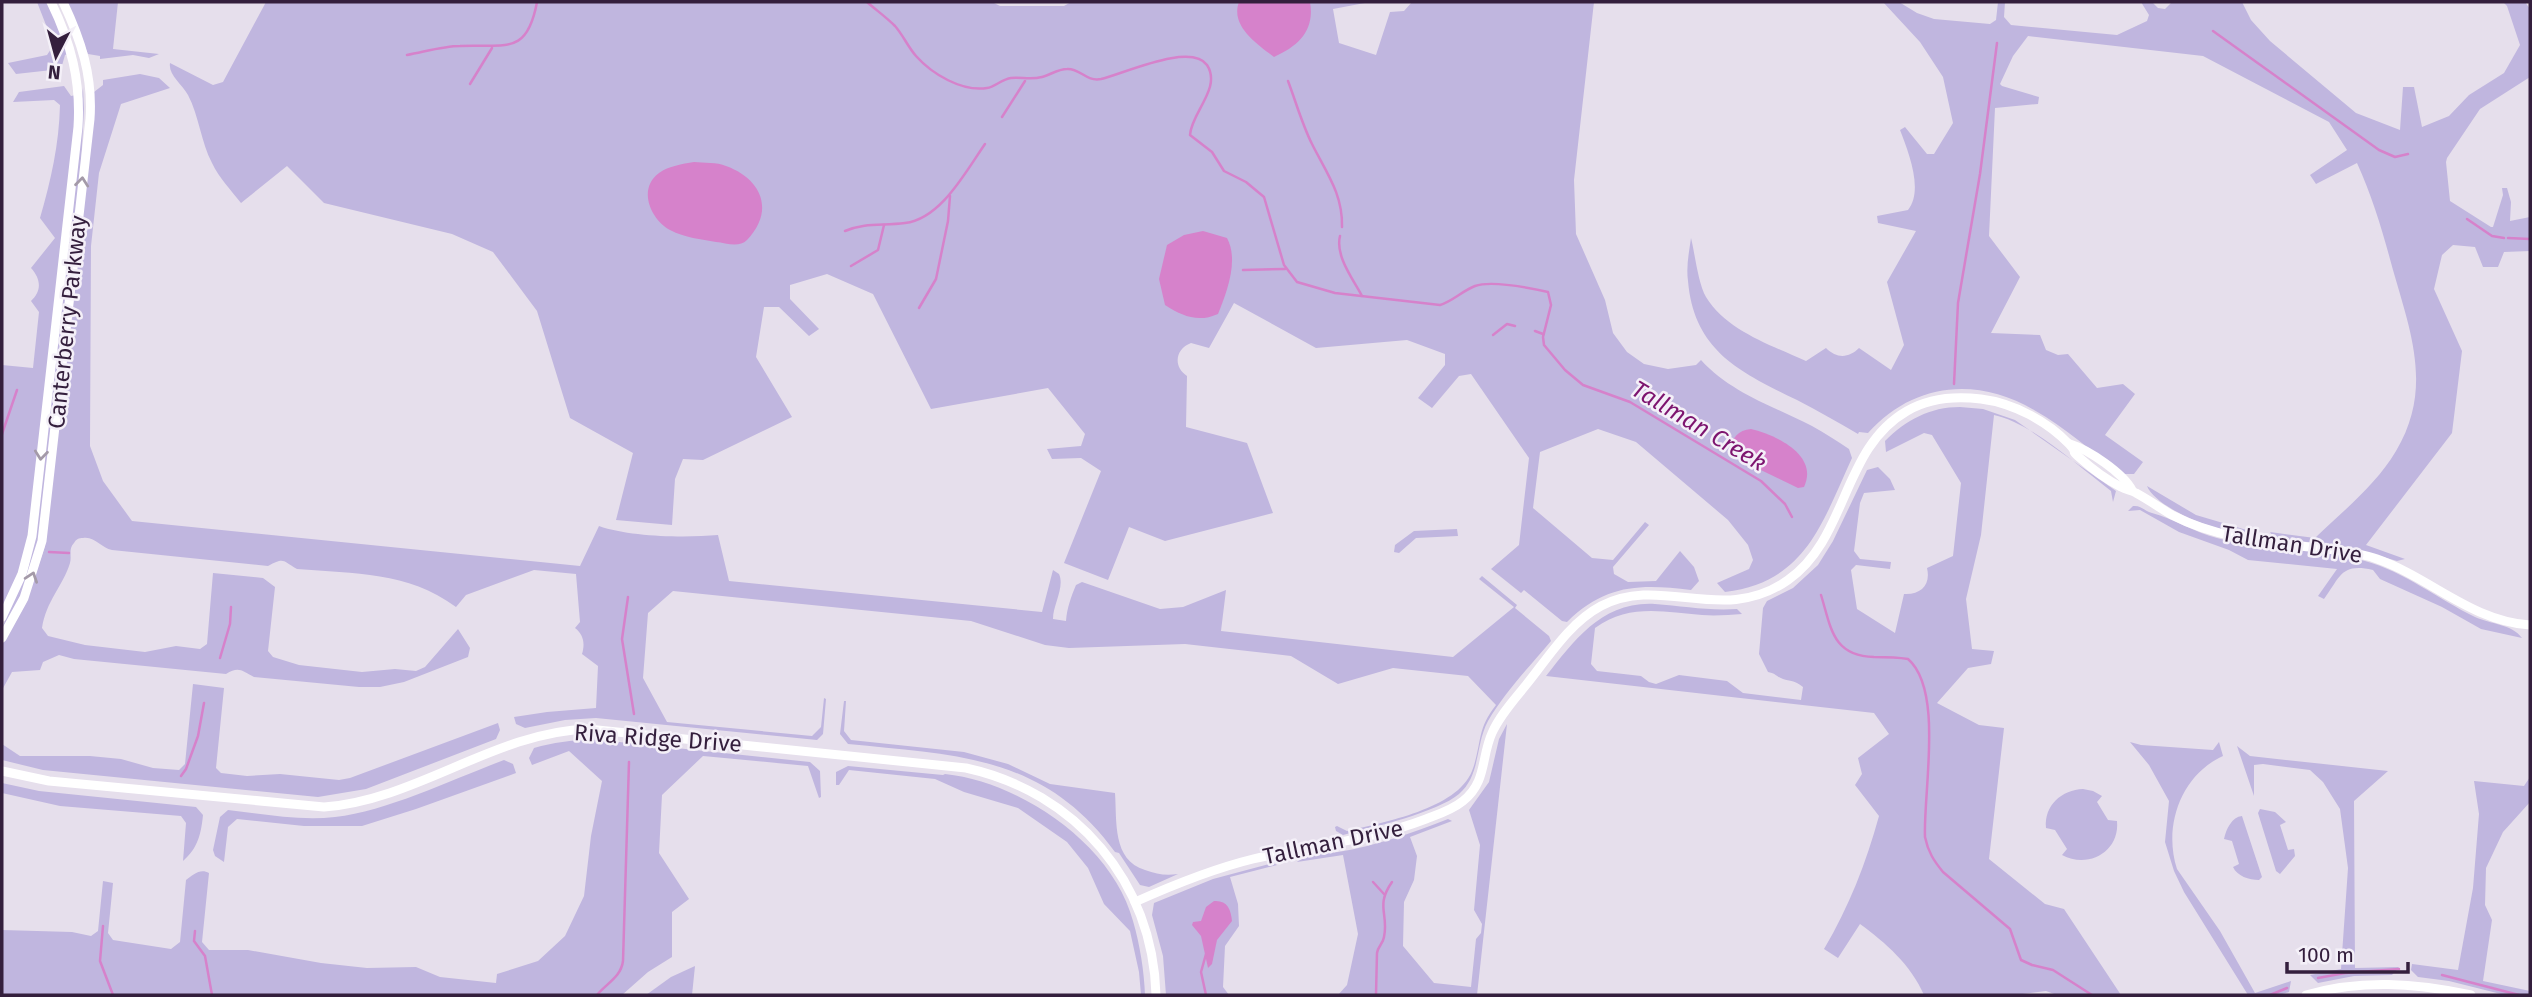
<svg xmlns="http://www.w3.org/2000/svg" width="2532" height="997" viewBox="0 0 2532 997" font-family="'Fira Sans',sans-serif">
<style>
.green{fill:#c0b6df}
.water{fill:#d682cb}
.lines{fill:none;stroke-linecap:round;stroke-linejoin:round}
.stream{stroke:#d682cb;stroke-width:2.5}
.tertiary{stroke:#fff;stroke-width:9}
.oneway{stroke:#a49aa8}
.labels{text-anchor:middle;stroke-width:5;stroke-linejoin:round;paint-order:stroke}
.street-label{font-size:23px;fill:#341f3d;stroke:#f4f0f8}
.water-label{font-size:24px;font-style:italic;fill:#7d146f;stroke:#f4f0f8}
</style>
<rect width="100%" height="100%" fill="#e6dfec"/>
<g class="green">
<polygon points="37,2 47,2 70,53 65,55 61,69 16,74 8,63 47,55 51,49 46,25"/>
<polygon points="66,2 118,2 113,49 159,54 149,58 133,55 100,59 100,56 88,54"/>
<path d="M 266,2 L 992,2 L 1000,6 L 1064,6 L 1071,2 L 1370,2 L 1333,9 L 1339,43 L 1376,55 L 1390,12 L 1404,11 L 1412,2 L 1594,2 L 1574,180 L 1576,234 L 1605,300 L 1613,333 L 1627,352 L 1644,364 L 1668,369 L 1696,365 L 1701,360 C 1731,393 1773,406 1812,426 C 1825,433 1837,441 1849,449 L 1852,458 C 1822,523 1806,582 1725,592 L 1717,583 L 1749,569 L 1753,560 L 1748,545 L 1728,520 L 1636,442 L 1598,429 L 1540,452 L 1533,508 L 1592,558 L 1613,560 L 1645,522 L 1649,525 L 1613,567 L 1614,574 L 1628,582 L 1656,581 L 1680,551 L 1694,567 L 1699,581 L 1691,590 C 1640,584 1606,584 1567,622 L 1562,621 L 1524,590 L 1521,593 L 1491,569 L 1519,545 L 1529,458 L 1471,374 L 1459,376 L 1432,408 L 1418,398 L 1445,365 L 1445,354 L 1407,340 L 1316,348 L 1234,303 L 1209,348 L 1191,343 C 1175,349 1173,367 1187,376 L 1186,427 L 1247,443 L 1273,513 L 1165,541 L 1129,527 L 1108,580 L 1064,563 L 1101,471 L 1081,458 L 1052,459 L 1047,449 L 1081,446 L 1085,434 L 1048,388 L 931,409 L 873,294 L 827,274 L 790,285 L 790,299 L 819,329 L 809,336 L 779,307 L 764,307 L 756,357 L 792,417 L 703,460 L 683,459 L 675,479 L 672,525 L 616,520 L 633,453 L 570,418 L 537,311 L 493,252 L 452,234 L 324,203 L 287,166 L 241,203 C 231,190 219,178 212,163 C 201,142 199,116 188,95 C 182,84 168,75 170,63 L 213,85 L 223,82 Z"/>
<path d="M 1883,2 L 1899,2 L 1917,13 L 1934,19 L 1990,24 L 1996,20 L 1998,2 L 2005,2 L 2004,17 L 2011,25 L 2117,35 L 2147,21 L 2149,15 L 2141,2 L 2152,2 L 2158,8 L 2165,9 L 2172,2 L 2242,2 L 2251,20 L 2270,41 L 2356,113 L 2400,130 L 2403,87 L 2414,87 L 2422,127 L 2449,116 L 2469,95 L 2504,73 L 2520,45 L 2507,6 L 2503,2 L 2525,2 L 2530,9 L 2530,77 L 2480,109 L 2447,158 L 2446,162 L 2450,201 L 2491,227 L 2493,227 L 2503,195 L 2502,188 L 2507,188 L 2511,202 L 2510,221 L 2530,217 L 2530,251 L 2504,252 L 2498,267 L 2483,267 L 2475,247 L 2453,245 L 2442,255 L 2434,289 L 2462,351 L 2452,433 L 2366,545 L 2405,559 L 2397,561 L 2349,547 L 2274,538 L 2270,532 L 2315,538 C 2343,511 2376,485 2396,451 C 2433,389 2411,333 2393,270 C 2383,233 2373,198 2357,163 L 2316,184 L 2310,175 L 2347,150 L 2329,122 L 2203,56 L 2028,36 L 2013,56 L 2000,84 L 2002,86 L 2039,97 L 2038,104 L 1995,108 L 1989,236 L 2020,277 L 1991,333 L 2040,335 L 2046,350 L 2058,355 L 2068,354 L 2097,388 L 2123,384 L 2135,394 L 2105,435 L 2143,462 L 2134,474 L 2122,474 C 2093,453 2065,427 2034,410 C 1976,376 1913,383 1868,433 L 1859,432 L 1858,434 C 1838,422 1818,411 1797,400 C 1742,373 1694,352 1688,281 C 1686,267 1689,252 1691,238 C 1695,254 1698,283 1706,297 C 1727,331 1771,345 1806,361 L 1826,348 C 1837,359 1849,358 1859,348 L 1891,370 L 1904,345 L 1887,282 L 1916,231 L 1878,223 L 1877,216 L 1908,210 C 1924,190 1908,151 1900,130 L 1905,127 L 1927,154 L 1934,154 L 1953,123 L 1943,77 L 1920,42 Z"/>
<path d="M 140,74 L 159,78 L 170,88 L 121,104 L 99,173 L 91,246 L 90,446 L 103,481 L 132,521 L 580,566 L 599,526 C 630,537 685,538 718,535 L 729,581 L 1042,612 L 1053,570 L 1059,574 C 1065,587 1053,605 1053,619 L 1066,621 C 1067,608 1071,597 1076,585 L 1082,582 L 1160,609 L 1183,607 L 1226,590 L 1221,631 L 1453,657 L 1514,607 L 1479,579 L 1482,576 L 1517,605 L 1515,608 L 1549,636 L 1551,641 C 1530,666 1505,692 1488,721 C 1475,745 1481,775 1459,794 C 1438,812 1371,828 1343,835 L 1336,831 L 1335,827 L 1337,826 L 1347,831 C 1384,822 1457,809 1472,771 C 1482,745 1476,730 1496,705 L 1468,676 L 1393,668 L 1338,684 L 1291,656 L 1185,644 L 1069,648 L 1045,645 L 971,621 L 673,591 L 648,613 L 643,678 L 667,722 L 812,736 L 821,727 L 824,698 L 826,699 L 823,734 L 817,740 L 596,718 L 565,720 L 525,728 L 516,724 L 514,717 L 547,712 L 596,708 L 598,666 L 582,654 C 585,644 584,635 575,628 L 580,622 L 576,574 L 534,570 L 466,595 L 456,607 C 407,571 355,574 297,569 C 282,561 285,557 268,566 L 112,550 C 101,548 95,536 83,538 C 79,538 76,539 74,543 C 68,549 72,556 70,563 C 63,586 46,601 42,628 L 48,636 L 85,645 L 145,652 L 176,646 L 200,649 L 207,644 L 213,573 L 263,578 L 275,587 L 268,651 L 273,657 L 299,665 L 362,672 L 395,669 L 416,671 L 425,667 L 458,629 L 470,648 L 468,657 L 404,682 L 380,687 L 359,687 L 254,677 C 242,671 239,666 226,674 L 74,659 L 59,655 L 43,662 L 40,670 L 12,672 L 2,690 L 2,645 L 26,603 L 45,546 L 94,92 L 103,85 L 103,80 Z"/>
<path d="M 64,86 L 71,96 L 76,95 L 77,105 L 31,519 L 24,559 L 2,611 L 2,365 L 33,368 L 39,312 L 31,301 C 42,291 41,279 31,268 L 55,238 L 40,218 C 51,180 59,145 60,105 L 54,100 L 13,102 L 19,92 Z"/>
<path d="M 83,88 L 84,109 L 81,165 L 40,539 L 26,586 L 2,634 C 2,620 22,583 28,567 Z"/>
<path d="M 1960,407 L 1983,409 L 2015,420 L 2116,491 L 2113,502 L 2111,491 C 2079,467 2032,423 1994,415 L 1981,535 L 1966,599 L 1972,649 L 1994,651 L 1991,664 L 1968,668 L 1937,703 L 1979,725 L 2004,728 L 1989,859 L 2045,904 L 2064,909 L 2121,995 L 2057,995 L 2046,991 L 2015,995 L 1924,995 C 1911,965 1886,943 1860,924 L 1838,958 L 1824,949 C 1849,907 1866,863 1879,816 L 1855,785 L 1862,774 L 1858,758 L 1889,734 L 1874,713 L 1546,676 C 1575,640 1602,601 1655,604 C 1682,606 1709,611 1737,609 L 1742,614 C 1729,615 1715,616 1702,615 C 1664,612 1629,603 1595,628 L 1591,664 L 1597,671 L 1641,676 L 1649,682 L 1656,684 L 1679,675 L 1727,681 L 1743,693 L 1801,700 L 1803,687 C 1794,680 1793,682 1783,679 C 1777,677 1775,673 1768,672 L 1759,654 L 1763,608 L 1767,601 L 1793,588 L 1818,565 L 1833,541 L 1867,470 L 1878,467 L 1890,479 L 1895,490 L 1864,493 L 1860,503 L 1854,551 L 1860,559 L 1891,562 L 1890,569 L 1856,565 L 1851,570 L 1857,609 L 1895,633 L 1904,594 C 1921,595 1931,585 1927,568 L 1953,556 L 1961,483 L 1932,435 L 1924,433 L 1886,452 L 1885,441 C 1906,420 1930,407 1960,407 Z"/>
<path d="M 2147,486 L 2196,515 L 2250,531 C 2227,538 2156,509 2147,486 Z"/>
<path d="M 2133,506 C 2141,505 2144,511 2152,513 C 2174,519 2194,532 2217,538 C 2265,552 2317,547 2365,561 C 2405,572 2438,599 2475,617 C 2490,624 2512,624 2522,638 L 2481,629 L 2442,607 L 2380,579 L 2373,570 C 2341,563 2341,576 2324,599 L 2318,596 L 2337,569 L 2248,560 L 2229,550 L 2179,532 L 2140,510 L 2128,511 Z"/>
<polygon points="1457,529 1458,536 1416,538 1399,553 1394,552 1395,545 1414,531"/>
<polygon points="193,684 224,688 216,768 221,773 247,776 280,774 339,780 350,778 498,723 500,730 496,739 366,789 318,797 43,770 2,760 2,744 20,756 90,756 121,759 153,768 179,770 185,764"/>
<path d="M 844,701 L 846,701 L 844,731 L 851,740 L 964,752 L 1008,764 L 1050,784 L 1115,793 C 1117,821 1112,860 1145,870 C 1157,874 1165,876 1178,874 L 1149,887 L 1140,885 L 1119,853 L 1115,852 C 1044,755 957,755 848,744 L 840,734 Z"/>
<path d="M 1507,724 L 1477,995 L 1338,995 L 1347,985 L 1358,934 L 1343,855 L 1297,862 C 1305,853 1326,854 1338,852 C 1376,846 1412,833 1448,819 L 1452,821 L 1410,837 L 1417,856 L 1414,880 L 1404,902 L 1403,946 L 1434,983 L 1471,987 L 1476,939 L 1481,933 L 1482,924 L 1474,910 L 1480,845 L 1469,810 L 1489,782 L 1499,739 Z"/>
<path d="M 600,740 L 810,762 L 820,771 L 821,797 L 819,798 L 808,766 L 703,756 L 662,795 L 659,853 L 689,899 L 672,912 L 672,957 L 648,972 L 622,995 L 2,995 L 2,930 L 72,932 L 91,936 L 98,931 L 103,881 L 113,883 L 108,933 L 113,940 L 171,949 L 180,942 L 186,880 C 193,875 200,868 209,873 L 202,942 L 209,950 L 248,950 L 321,963 L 367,968 L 416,967 L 440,977 L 496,983 L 497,974 L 538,961 L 565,936 L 584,896 L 591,836 L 602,781 L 569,751 L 532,765 L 529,758 L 534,748 C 556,742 577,739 600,740 Z"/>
<path d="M 2130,742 L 2141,745 L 2213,750 L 2219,742 L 2223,756 C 2181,775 2163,826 2177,869 L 2220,931 L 2255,993 L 2291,981 L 2289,992 L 2279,995 L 2248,995 L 2184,892 L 2174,871 L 2165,842 L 2169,801 L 2149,765 Z"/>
<polygon points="2237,746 2250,756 2388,771 2354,801 2355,968 2399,967 2392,975 2354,976 2318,983 2310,975 2341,969 2348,868 2340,809 2323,782 2310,770 2263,764 2254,765 2254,796"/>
<path d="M 504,760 L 513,764 L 516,773 L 416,809 L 362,826 L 304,826 L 237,819 L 228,827 L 224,862 L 215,856 L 213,850 L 220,817 L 228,810 C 263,814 300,821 335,817 C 388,811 453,779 504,760 Z"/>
<path d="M 848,766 L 943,775 L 945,774 C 1021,782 1113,845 1133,921 C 1140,945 1144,971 1145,995 L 1141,995 L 1139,972 L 1130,931 L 1104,904 L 1088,868 L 1067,842 L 1018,808 L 964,792 L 935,779 L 849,770 L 839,785 L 836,785 L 836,772 Z"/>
<polygon points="2530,777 2530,802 2503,832 2486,868 2485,905 2492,920 2483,981 2530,991 2530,995 2505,995 2449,981 2418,977 2411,970 2412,964 2458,970 2473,888 2479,814 2474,781 2524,786"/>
<path d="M 2,783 L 39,791 L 196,807 L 203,815 C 201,834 198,848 183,861 L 186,823 L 181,816 L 60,806 L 2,793 Z"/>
<path d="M 2083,789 L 2093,791 L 2102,796 L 2097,802 L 2108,820 L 2117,821 C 2120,852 2088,869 2062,855 L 2067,849 L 2055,830 L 2046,828 C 2044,805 2062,790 2083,789 Z"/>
<polygon points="2260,809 2275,812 2286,822 2280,825 2288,850 2294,849 2295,856 2280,874 2276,871 2258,813"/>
<path d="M 2242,816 L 2262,877 L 2259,880 C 2249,880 2237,876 2233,867 L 2239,864 L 2232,841 L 2224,839 C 2226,829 2232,817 2242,816 Z"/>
<polygon points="1273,863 1277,865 1230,877 1238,904 1239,926 1225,946 1223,987 1229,995 1166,995 1163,956 1152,915 1154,903 1213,879"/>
<polygon points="695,966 692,995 646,995 671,977"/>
</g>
<g class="water">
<path d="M 1239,2 L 1310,2 C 1315,30 1299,46 1274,57 C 1257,44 1230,26 1239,2 Z"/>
<path d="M 694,162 C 704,163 717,162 726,166 C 762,179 775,211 747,240 C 739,248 726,243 716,242 C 701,239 685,238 670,230 C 651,220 637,189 659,173 C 669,166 682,164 694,162 Z"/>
<path d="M 1203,231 L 1227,238 C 1239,260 1227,292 1218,314 C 1198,323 1182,316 1165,305 L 1159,279 L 1167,245 L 1184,235 Z"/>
<path d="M 1751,429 C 1776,435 1819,455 1804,487 L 1798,488 L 1740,460 L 1729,451 C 1732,438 1738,430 1751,429 Z"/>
<path d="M 1214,901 C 1227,900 1231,909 1232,921 L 1217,940 L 1212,964 L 1208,968 L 1201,936 L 1192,925 L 1193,922 L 1201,921 L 1206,907 Z"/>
</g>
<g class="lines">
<g class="stream">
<path d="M 867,2 C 876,10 886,17 895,26 C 903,35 908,47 916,56 C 932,74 962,92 987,88 C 995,87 1002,79 1011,78 C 1022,77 1031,80 1042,77 C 1050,75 1058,69 1067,69 C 1080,68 1086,82 1101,79 C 1123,74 1191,42 1207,65 C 1222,88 1191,113 1190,135 L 1212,152 L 1224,171 L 1246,182 L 1264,197 L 1284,265 L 1297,282 L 1335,293 L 1440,305 C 1453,301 1462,291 1475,286 C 1492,280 1530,288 1548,292 L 1551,305 L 1543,337 L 1544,345 L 1565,370 L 1583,385 L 1630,402 L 1761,481 L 1785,504 L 1792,517"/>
<polyline points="2213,31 2379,150 2395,157 2408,154"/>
<path d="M 407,55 C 424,52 443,46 460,46 C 506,44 527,56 537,2"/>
<path d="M 1288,81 C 1296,102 1302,124 1312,144 C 1326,172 1343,194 1342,227"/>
<polyline points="470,84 492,48"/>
<polyline points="1002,117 1025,81"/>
<polyline points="2467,219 2492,236 2504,238"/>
<path d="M 845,231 C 866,222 882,226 905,223 C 941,219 966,171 985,144"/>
<path d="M 1340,236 C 1335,256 1353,279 1362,296"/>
<polyline points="2508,238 2530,239"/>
<polyline points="851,266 878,250 884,225"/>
<polyline points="1243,270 1285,269"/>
<polyline points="919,308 936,279 948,221 950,196"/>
<polyline points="1535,331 1543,334"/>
<polyline points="1493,335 1507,324 1515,326"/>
<polyline points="1954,384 1958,303 1980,174 1997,43"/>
<polyline points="2,434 17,390"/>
<polyline points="49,552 69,553"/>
<path d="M 1821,595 C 1831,627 1832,656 1874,657 C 1885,657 1896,657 1908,659 C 1944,690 1923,793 1925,837 C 1928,852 1934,861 1943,872 L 2010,929 L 2021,960 L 2032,965 L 2053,970 L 2092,995"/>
<polyline points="628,597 622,639 634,714"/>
<polyline points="220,658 230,624 231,607"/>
<polyline points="181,776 186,769 198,736 204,703"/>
<polyline points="1373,882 1384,894"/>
<polyline points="103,926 100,961 113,995"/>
<polyline points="195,931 194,941 205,956 212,995"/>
<polyline points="2442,975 2519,995"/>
<polyline points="2318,978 2345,973 2399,969"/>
<path d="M 597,995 C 607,983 621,977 623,961 L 629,762"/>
<polyline points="1206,995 1201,972 1206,954"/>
<path d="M 1376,995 L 1377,953 C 1378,946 1383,944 1384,937 C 1389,914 1375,906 1392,882"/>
<polyline points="2270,995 2287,988"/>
</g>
<g class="tertiary">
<path d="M 2070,444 C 2089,450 2123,473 2132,490"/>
<path d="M 2,617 L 22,574 L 32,536 L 78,127 C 81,81 71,43 51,2"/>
<path d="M 2,638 L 24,598 L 42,541 L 90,119 C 93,76 81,40 63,2"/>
<path d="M 2,771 L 49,781 L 324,807 C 417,800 495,732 588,729 L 966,768 C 1076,792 1153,882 1156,995"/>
<path d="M 1135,902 C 1173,885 1212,869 1253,859 C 1311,845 1369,841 1426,819 C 1439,814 1452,810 1463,801 C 1487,782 1481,757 1492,733 C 1500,715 1514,700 1526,685 C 1548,658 1569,623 1601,606 C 1662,574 1723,626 1788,580 C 1848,538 1842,448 1907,411 C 1929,398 1956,396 1981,399 C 2013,403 2047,421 2069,444 C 2080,456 2068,447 2080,458 C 2091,468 2107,480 2121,487 C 2126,490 2131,490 2136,493 C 2149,500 2160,508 2172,515 C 2218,539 2268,542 2319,548 C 2339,551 2358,552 2377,559 C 2431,578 2471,621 2530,625"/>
<path d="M 2306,995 C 2361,979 2416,983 2471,995"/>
</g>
</g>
<defs><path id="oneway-chevron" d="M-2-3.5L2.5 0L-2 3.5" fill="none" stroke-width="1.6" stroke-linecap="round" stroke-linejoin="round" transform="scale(1.75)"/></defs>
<g class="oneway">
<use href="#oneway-chevron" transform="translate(82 182) rotate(-84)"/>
<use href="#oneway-chevron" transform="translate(41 455) rotate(96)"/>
<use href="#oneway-chevron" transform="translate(32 577) rotate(-71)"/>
</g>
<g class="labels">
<g class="street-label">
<text transform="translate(67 322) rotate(-84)" y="8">Canterberry Parkway</text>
<text transform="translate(2292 544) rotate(9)" y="8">Tallman Drive</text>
<text transform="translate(658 738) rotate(4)" y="8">Riva Ridge Drive</text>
<text transform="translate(1333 842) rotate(-12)" y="8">Tallman Drive</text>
</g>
<g class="water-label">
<text transform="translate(1699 426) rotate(31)" y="8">Tallman Creek</text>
</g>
</g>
<rect width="2532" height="997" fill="none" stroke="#341f3d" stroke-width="7"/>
<g transform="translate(56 56) rotate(186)" stroke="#f4f0f8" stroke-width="5" paint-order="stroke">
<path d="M0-5L12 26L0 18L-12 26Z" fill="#341f3d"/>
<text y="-10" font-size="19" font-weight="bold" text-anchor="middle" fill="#341f3d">N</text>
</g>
<path d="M2287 962v10h121v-10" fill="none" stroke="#341f3d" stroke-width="3.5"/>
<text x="2298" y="962" font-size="21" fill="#341f3d" stroke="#f4f0f8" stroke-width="5" paint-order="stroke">100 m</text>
</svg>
